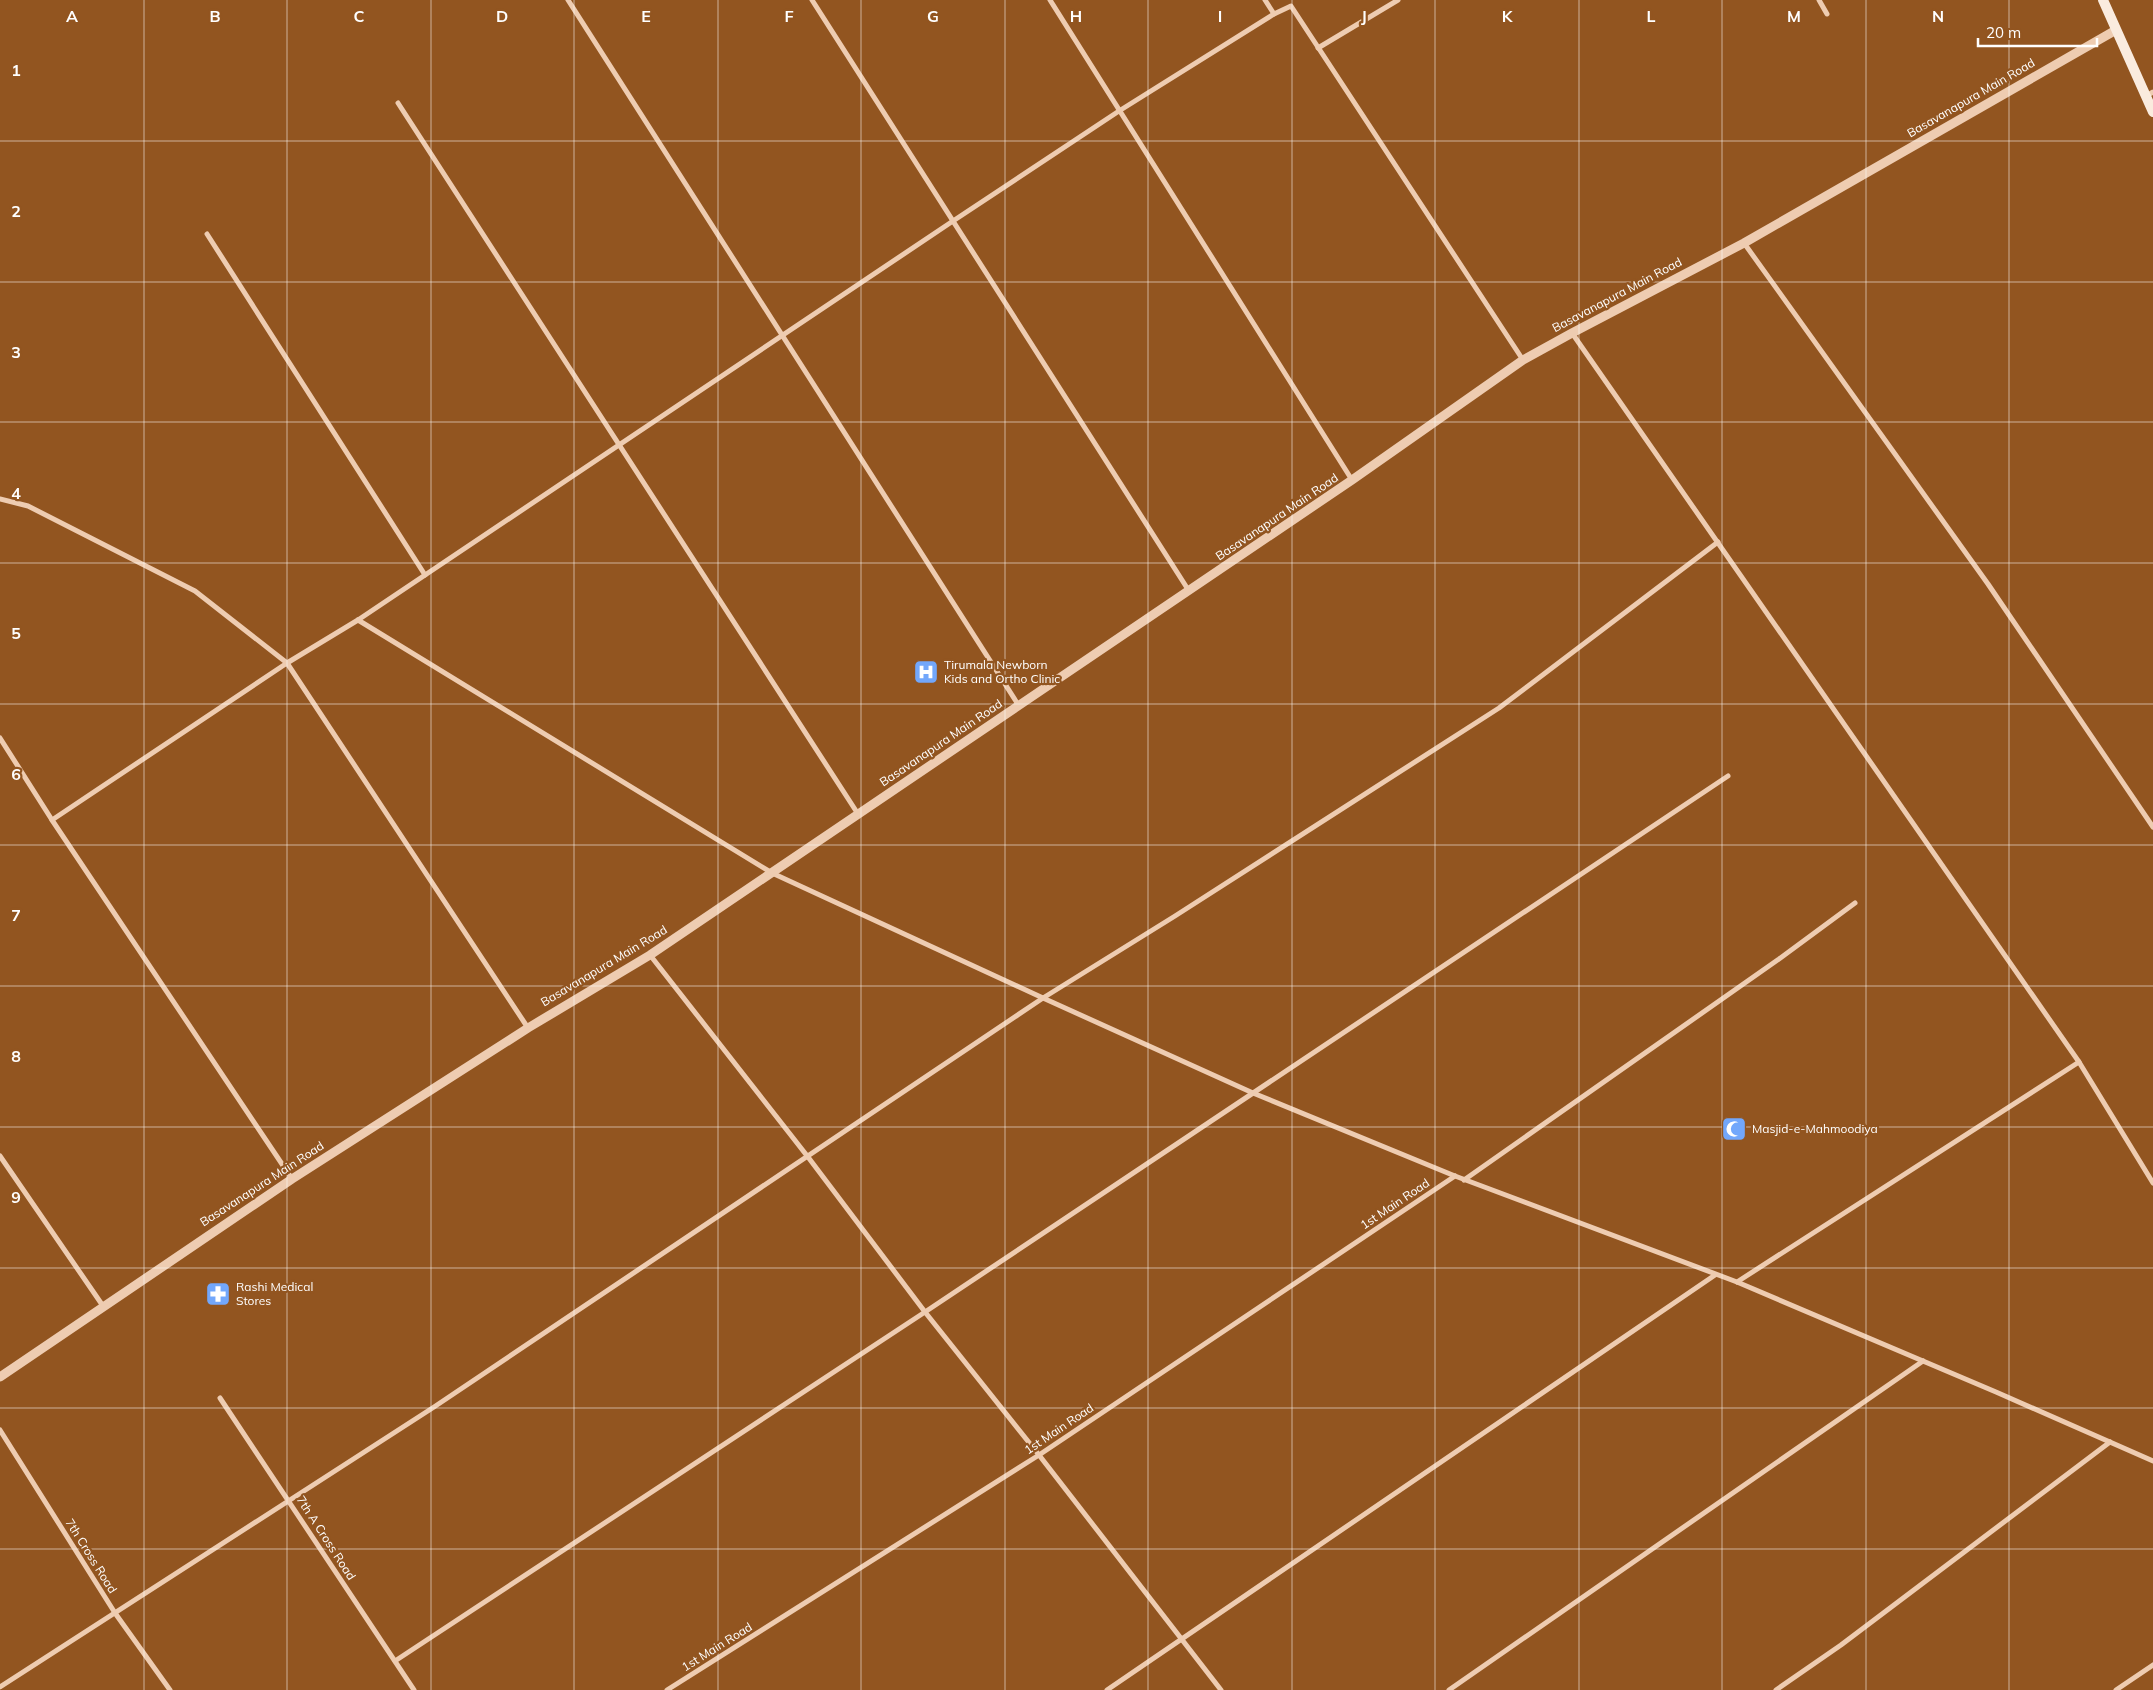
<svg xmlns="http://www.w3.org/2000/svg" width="2153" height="1690" viewBox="0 0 2153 1690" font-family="Mulish,sans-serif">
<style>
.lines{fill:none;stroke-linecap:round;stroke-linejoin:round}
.minor{stroke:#eeccb1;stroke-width:5}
.tertiary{stroke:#eeccb1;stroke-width:9}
.secondary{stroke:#faebde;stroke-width:10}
.grid{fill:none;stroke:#fff;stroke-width:1;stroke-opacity:0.55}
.labels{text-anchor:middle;stroke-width:4.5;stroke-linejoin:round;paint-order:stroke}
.street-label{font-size:12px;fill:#fff;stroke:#925520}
.poi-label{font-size:12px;fill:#fff;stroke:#925520;text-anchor:start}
.grid-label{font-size:16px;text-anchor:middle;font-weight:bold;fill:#fff;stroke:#925520;stroke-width:4.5;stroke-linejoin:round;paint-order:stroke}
</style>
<rect width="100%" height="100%" fill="#925520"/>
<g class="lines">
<g class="minor">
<polyline points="568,0 1019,706"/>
<polyline points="812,0 1189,591"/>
<polyline points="1050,0 1352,480"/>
<polyline points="1265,0 1274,14 1291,6 1523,360"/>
<polyline points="1819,0 1827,14"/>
<polyline points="1318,48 1398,0"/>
<polyline points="2146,96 2153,92"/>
<polyline points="398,103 858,814"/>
<polyline points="207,234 425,575"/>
<polyline points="1744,243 1988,584 2153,827"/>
<polyline points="1572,333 2079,1062 2153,1183"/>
<polyline points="0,499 28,506 195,591 287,663 358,620 953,221 1119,111 1274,14"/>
<polyline points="358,620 772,873 1043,998 1253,1093 1455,1176 1737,1282 1996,1392 2153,1461"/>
<polyline points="0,738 52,820"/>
<polyline points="650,955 808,1157 925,1312 1039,1455 1221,1690"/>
<polyline points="0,1156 103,1306"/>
<polyline points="292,1179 52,820 287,663 528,1028"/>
<polyline points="1464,1180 1779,959 1855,903"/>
<polyline points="1737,1282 2079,1062"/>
<polyline points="220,1398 414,1690"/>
<polyline points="0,1430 115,1613 170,1690"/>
<polyline points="395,1661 925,1312 1728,776"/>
<polyline points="0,1687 434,1407 1043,998 1175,916 1499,708 1718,542"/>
<polyline points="667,1690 1039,1455 1455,1176"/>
<polyline points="1107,1690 1715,1275"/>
<polyline points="1449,1690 1923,1361"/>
<polyline points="1776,1690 1841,1645 2110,1442"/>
<polyline points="2116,1690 2153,1665"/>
</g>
<polyline class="tertiary" points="0,1377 292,1179 528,1028 650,955 1352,480 1523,360 1572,333 1744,243 2116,30"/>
<polyline class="secondary" points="2103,0 2153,112"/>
</g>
<path class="grid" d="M 144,0 L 144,1690M 287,0 L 287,1690M 431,0 L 431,1690M 574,0 L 574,1690M 718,0 L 718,1690M 861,0 L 861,1690M 1005,0 L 1005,1690M 1148,0 L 1148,1690M 1292,0 L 1292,1690M 1435,0 L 1435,1690M 1579,0 L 1579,1690M 1722,0 L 1722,1690M 1866,0 L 1866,1690M 2009,0 L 2009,1690M 0,141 L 2153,141M 0,282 L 2153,282M 0,422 L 2153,422M 0,563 L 2153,563M 0,704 L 2153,704M 0,845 L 2153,845M 0,986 L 2153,986M 0,1127 L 2153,1127M 0,1268 L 2153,1268M 0,1408 L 2153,1408M 0,1549 L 2153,1549"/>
<defs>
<symbol id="hospital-square" viewBox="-11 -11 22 22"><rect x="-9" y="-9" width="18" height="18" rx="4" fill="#72a7fb" stroke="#925520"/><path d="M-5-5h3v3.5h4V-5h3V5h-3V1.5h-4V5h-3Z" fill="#fff"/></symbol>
<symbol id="mosque-square" viewBox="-11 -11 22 22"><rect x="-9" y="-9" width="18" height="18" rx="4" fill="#72a7fb" stroke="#925520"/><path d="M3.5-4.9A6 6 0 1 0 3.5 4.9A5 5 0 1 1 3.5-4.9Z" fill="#fff"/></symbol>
<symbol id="pharmacy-square" viewBox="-11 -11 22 22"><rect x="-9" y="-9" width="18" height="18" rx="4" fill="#72a7fb" stroke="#925520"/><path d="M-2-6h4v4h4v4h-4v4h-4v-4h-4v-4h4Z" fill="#fff"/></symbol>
</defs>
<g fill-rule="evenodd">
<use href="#hospital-square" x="912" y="658" width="28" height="28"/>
<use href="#mosque-square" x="1720" y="1115" width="28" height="28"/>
<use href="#pharmacy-square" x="204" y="1280" width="28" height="28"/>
</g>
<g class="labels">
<g class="street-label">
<text transform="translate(1971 98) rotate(-30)" y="4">Basavanapura Main Road</text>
<text transform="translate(1617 295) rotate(-28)" y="4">Basavanapura Main Road</text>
<text transform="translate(1277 517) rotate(-34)" y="4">Basavanapura Main Road</text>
<text transform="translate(941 743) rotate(-34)" y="4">Basavanapura Main Road</text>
<text transform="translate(604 966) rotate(-31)" y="4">Basavanapura Main Road</text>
<text transform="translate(262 1184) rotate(-33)" y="4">Basavanapura Main Road</text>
<text transform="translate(1395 1204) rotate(-34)" y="4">1st Main Road</text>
<text transform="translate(1059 1429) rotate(-34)" y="4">1st Main Road</text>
<text transform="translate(326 1538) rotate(57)" y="4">7th A Cross Road</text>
<text transform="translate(91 1556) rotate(58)" y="4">7th Cross Road</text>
<text transform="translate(717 1647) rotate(-32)" y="4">1st Main Road</text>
</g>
<g class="poi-label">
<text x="944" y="669">Tirumala Newborn<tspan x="944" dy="14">Kids and Ortho Clinic</tspan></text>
<text x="1752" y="1133">Masjid-e-Mahmoodiya</text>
<text x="236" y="1291">Rashi Medical<tspan x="236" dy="14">Stores</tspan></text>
</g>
</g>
<g class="grid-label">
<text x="72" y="22">A</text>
<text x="215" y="22">B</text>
<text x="359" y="22">C</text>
<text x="502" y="22">D</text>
<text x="646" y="22">E</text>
<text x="789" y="22">F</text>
<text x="933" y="22">G</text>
<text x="1076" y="22">H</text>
<text x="1220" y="22">I</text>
<text x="1364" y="22">J</text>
<text x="1507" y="22">K</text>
<text x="1651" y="22">L</text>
<text x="1794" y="22">M</text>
<text x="1938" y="22">N</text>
<text x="16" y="76">1</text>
<text x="16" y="217">2</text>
<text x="16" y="358">3</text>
<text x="16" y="499">4</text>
<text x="16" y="639">5</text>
<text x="16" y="780">6</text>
<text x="16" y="921">7</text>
<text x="16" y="1062">8</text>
<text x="16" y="1203">9</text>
</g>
<path d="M1978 38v8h119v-8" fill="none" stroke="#ffffff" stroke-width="2.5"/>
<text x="1986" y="38" font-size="15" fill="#ffffff" stroke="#925520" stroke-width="4" paint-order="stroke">20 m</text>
</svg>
